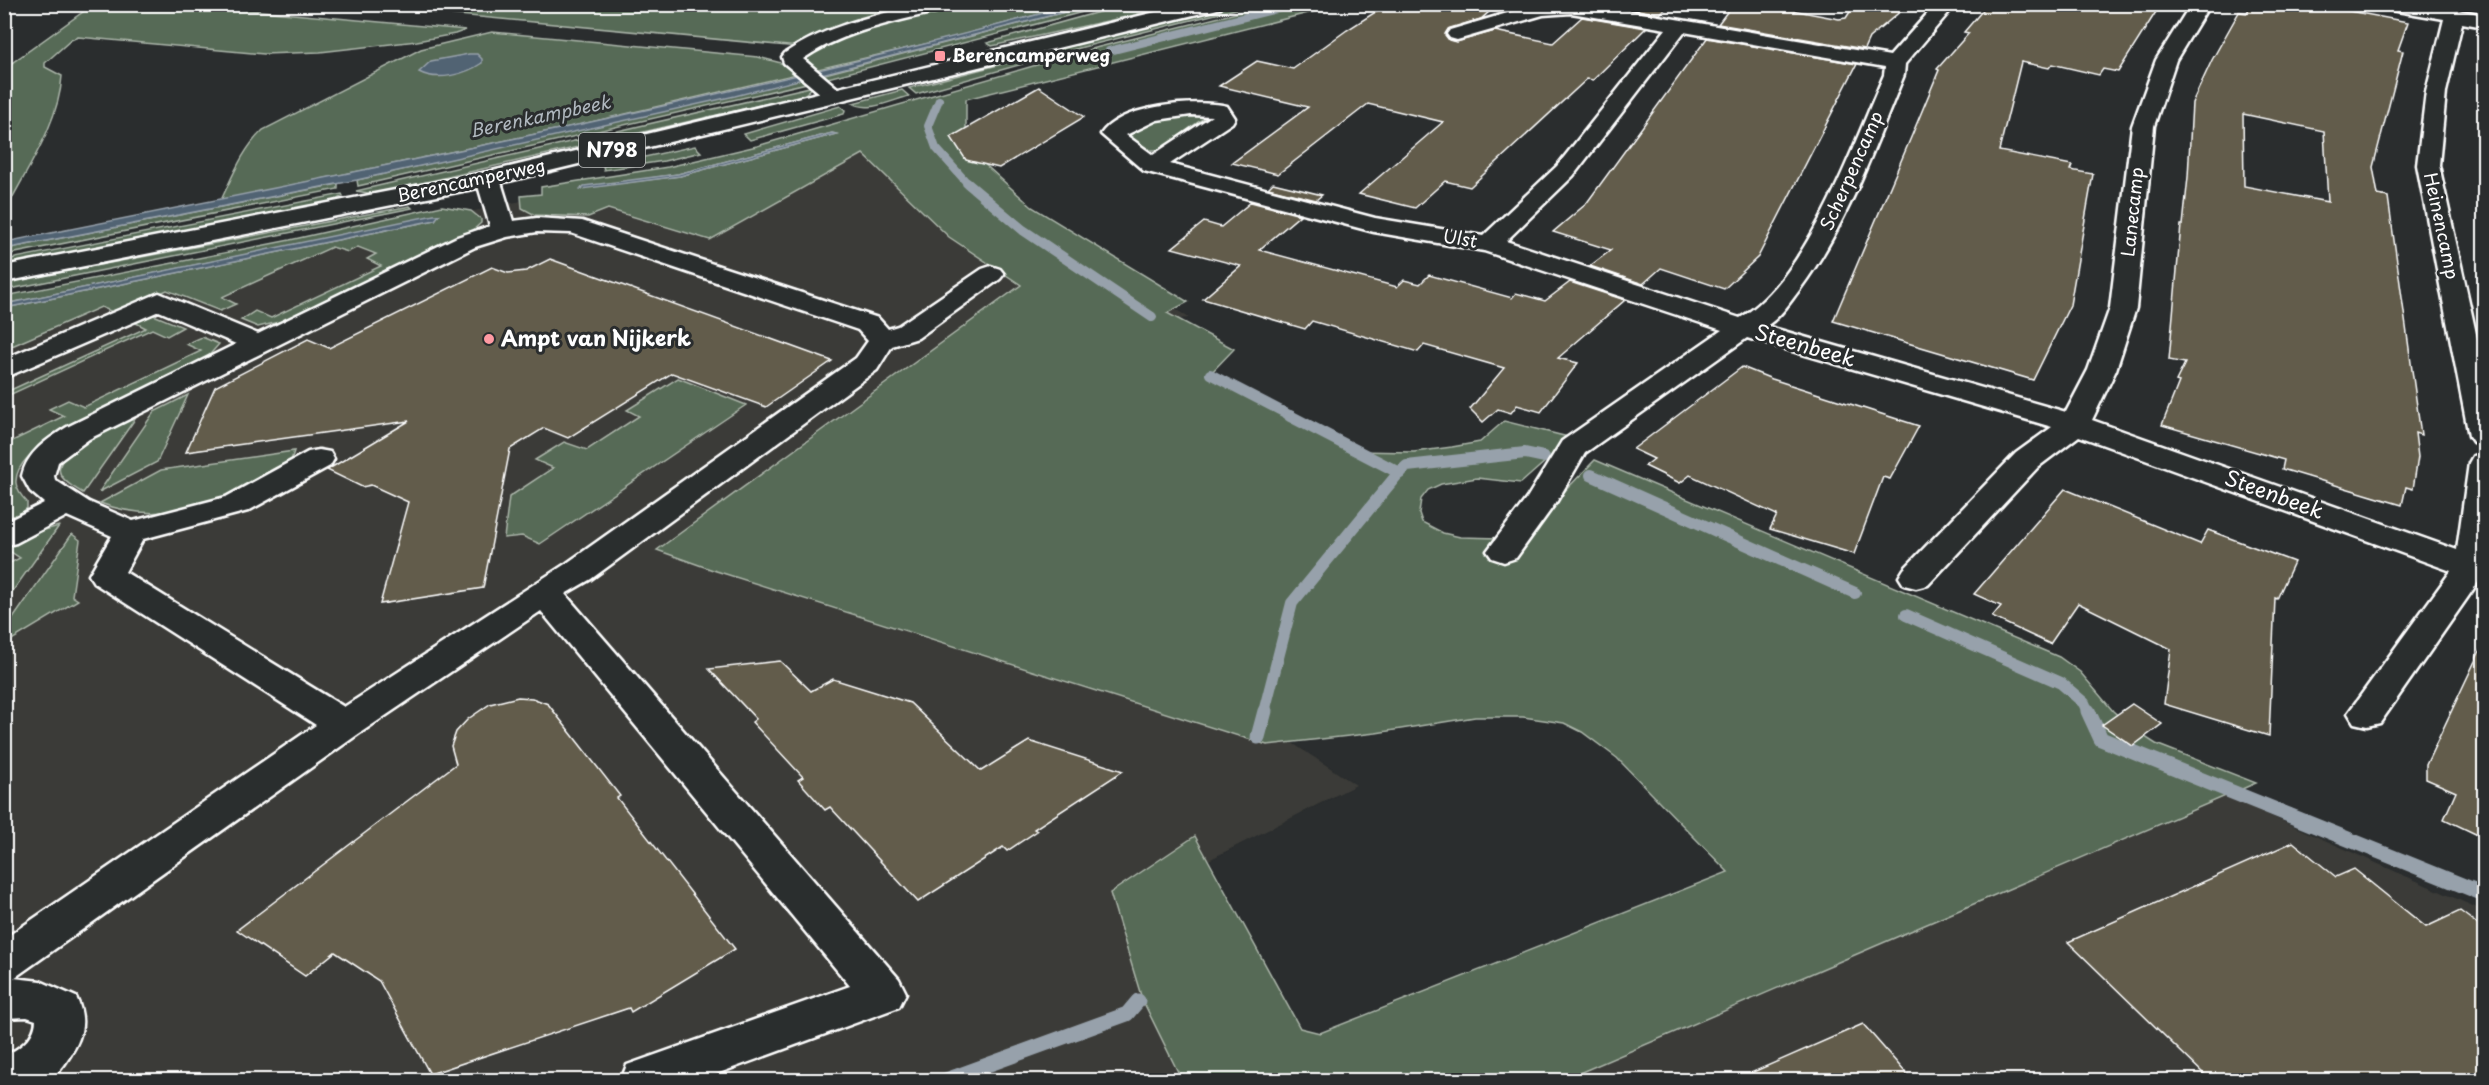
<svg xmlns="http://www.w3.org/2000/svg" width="2489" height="1085" viewBox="0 0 2489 1085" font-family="'Playpen Sans',sans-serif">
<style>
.built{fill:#3b3b37}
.green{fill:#576b56;stroke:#abb5aa;stroke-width:1.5;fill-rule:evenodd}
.water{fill:#516373;stroke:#97a1ab;stroke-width:1.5}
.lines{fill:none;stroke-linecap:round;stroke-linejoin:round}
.stream-far3{stroke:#97a1ab;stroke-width:8}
.stream-far2{stroke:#97a1ab;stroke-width:10}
.stream-far1{stroke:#97a1ab;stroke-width:12}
.stream{stroke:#97a1ab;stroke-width:15}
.building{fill:#625c4b;stroke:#fff;stroke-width:1.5;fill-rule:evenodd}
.minor-casing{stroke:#fff;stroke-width:5}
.major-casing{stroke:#fff;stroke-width:5}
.minor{fill:#2a2d2e;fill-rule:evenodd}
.major{fill:#2a2d2e;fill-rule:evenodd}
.poi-dot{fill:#ff9aa2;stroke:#2a2d2e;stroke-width:2}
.labels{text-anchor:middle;stroke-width:6;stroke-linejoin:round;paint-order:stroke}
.far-poi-label{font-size:18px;font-weight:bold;fill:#fff;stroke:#2a2d2e;text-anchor:start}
.far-water-label{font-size:18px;font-style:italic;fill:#b1b9c0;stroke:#2a2d2e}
.far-street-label{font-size:18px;fill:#fff;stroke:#2a2d2e}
.shield{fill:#2a2d2e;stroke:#bfc0c0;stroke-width:1.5}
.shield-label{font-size:20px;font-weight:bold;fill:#fff}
.poi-label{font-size:21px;font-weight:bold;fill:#fff;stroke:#2a2d2e;text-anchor:start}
.street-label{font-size:21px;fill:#fff;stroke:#2a2d2e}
</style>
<rect width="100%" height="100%" fill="#2a2d2e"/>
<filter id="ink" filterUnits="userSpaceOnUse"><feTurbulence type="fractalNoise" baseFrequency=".0167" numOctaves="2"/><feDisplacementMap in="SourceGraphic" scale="12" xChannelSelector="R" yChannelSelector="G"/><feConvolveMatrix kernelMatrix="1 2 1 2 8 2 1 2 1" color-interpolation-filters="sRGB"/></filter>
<g filter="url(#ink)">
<g class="built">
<polygon points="913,119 985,187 1189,318 1000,336 1212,690 1356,785 1132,899 1191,1080 5,1080 5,304 302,247"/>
<polygon points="2210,789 2484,911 2484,1080 1516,1080"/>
</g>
<g class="green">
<path d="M 94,4 L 194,5 L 466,30 L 455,34 L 417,41 L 320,52 L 264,54 L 78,37 L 71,40 L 45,63 L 45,67 L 62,76 C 59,124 26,170 5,212 L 5,68 Z"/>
<polygon points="365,4 935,5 799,47 362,6"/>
<polygon points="951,5 1073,5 951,38 814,70 800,60 802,56 841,37"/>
<polygon points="1092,5 1110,5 824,79 821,75"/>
<polygon points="1124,5 1181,5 992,46 987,43"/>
<polygon points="1229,5 1252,5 1083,47 916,94 909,88"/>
<path d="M 1268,5 L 1340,5 L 966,99 L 966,131 L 979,159 L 1032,207 L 1188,302 L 1167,313 L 1234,349 L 1209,375 L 1352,451 L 1414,452 L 1452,447 L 1480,442 L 1504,421 L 1572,438 L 1521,483 L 1477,478 L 1441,484 L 1428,490 L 1421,499 L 1419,513 L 1422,522 L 1443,533 L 1460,537 L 1500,538 L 1521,536 L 1595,460 L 2059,657 L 2080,672 L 2113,711 L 2134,730 L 2156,744 L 2256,783 L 1563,1080 L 1182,1080 L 1142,999 L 1110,893 L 1195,836 L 1300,1028 L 1320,1033 L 1728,872 L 1617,758 L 1582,732 L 1564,723 L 1523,717 L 1475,717 L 1376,733 L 1267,745 L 713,570 L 657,550 L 1021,285 L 949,237 L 863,154 L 710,240 L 608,209 L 588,217 L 535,215 L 522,208 L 521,196 L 541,194 L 541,187 L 668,167 L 757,146 L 1099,47 ZM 832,133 L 836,134 L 680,176 L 581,188 L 678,174 Z"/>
<path d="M 492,32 L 758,57 L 781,63 L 797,74 L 574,126 L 221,200 C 233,175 243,149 263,130 L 421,49 Z"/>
<polygon points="806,78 811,82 358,186 357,180"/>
<polygon points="814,86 804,95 374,194 356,191"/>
<path d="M 902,90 L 909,96 C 893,100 868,113 853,103 Z"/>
<polygon points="840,106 845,110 844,114 750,140 744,134"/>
<polygon points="1198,111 1209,114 1160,150 1149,150 1126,135 1132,128"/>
<polygon points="695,146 701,152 664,161 604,170 603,166"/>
<polygon points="338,184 338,189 5,255 5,249"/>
<polygon points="342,194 343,196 332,202 5,267 5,260"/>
<polygon points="410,206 412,208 5,290 5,283"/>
<polygon points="442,206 471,211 481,219 481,223 473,230 287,320 258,327 241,320 255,311 271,318 381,266 367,259 376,254 358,247 348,252 332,247 222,297 236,304 220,311 167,290 115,313 101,307 5,349 5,308 435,220 439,215 5,304 5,296 290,240"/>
<polygon points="151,314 183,327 167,336 152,329 5,397 4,393 146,328 132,321"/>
<path d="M 202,337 L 219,344 L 206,359 C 169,381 12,436 16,483 C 17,491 22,497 27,502 L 27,508 L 9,524 L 5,521 L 4,445 L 64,416 L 49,409 L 68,400 L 84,407 L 201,351 L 186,344 Z"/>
<polygon points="678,378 746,405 540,544 522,536 504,538 509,497 553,468 535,460 564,442 587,450 639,416 627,410"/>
<polygon points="188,395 157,462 99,492 154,412"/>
<path d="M 142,409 L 83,493 C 51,475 53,466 80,442 Z"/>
<path d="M 294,451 L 290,464 C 228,496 171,530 100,503 L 161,470 Z"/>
<polygon points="59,526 5,602 4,566 20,558 5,548 30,534"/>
<polygon points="72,534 80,540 72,596 78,600 5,644 5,630"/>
</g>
<g class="water">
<path d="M 1073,5 L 1092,5 L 735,96 L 357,180 L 5,249 L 5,242 C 362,171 721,101 1073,5 Z"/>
<path d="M 469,54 L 477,54 L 482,59 L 482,63 C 466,74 438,82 419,72 L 431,61 Z"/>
<polygon points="832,133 836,134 680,176 581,189 584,186 678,174"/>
<polygon points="434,215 439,215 435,220 5,308 5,304"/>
</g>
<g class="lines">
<g class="stream-far3">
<polyline points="1109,51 1297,4"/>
<polyline points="939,100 928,126 936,148 969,185"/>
</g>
<g class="stream-far2">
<polyline points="967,183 1023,230 1152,317"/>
<polyline points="1210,374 1293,417"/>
</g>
<g class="stream-far1">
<polyline points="1290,416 1400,473"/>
<polyline points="1591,475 1855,593"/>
<polyline points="1906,615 2061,683 2084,703 2088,712"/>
<polyline points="1264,712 1292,603 1397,475 1407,466 1525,453 1544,457"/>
</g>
<g class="stream">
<polyline points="2088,711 2101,739 2484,894"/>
<polyline points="1258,737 1265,711"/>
<polyline points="946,1080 1127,1014 1138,1001"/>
</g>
</g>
<g class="building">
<polygon points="1388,4 1498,4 1481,19 1448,29 1445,35 1449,40 1456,42 1495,31 1553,43 1582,17 1646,28 1593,80 1587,79 1470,187 1445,181 1415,208 1359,194 1443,122 1368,104 1278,174 1232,163 1308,107 1219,86 1257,61 1293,69 1347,30"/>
<polygon points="1605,4 1670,4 1660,14"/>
<polygon points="1733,4 1760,4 1839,19 1846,18 1855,4 1909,4 1869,38 1864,49 1718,24"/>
<polygon points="1988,4 2161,4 2118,72 2103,69 2099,75 2052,64 2049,68 2021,62 1999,151 2072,165 2070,170 2093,174 2070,305 2033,380 1833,321 1912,135 1939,70 1937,69 1969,33 1964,32"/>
<path d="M 2251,4 L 2312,4 L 2408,22 L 2398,50 L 2403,51 L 2373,167 L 2378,195 L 2388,197 L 2421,435 L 2415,433 L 2418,457 L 2413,489 L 2406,487 L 2402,505 L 2282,469 L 2284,460 L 2162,425 L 2179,382 L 2176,381 L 2185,363 L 2169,360 L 2181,225 L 2183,225 L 2188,177 L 2192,103 L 2212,60 L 2239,12 L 2247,13 ZM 2243,114 L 2324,131 L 2328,202 L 2244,186 Z"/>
<polygon points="1707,38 1857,64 1758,257 1724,289 1661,268 1643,284 1590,266 1611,250 1553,232 1586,204"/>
<polygon points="1039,87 1084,117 999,168 966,160 951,137"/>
<polygon points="1273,183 1322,195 1316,200 1268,188"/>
<polygon points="1251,202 1300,215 1259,250 1397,287 1404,280 1420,284 1429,275 1512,298 1516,293 1545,301 1570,282 1625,300 1558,358 1578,363 1541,412 1517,405 1511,413 1498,409 1483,422 1470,409 1504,368 1424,345 1418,352 1312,321 1305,329 1203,299 1241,266 1172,248 1204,222 1221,227"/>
<polygon points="550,259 832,361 766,407 672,373 568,438 544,428 510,449 483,588 380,604 408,502 371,485 362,487 327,470 409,421 186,452 215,387 308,339 329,348 492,267 508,273 526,271"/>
<polygon points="1742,367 1772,379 1919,426 1890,479 1883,477 1854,554 1770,529 1777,515 1690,475 1680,483 1645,466 1654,459 1633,449"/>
<polygon points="2065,489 2200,544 2208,530 2294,562 2277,599 2275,598 2269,736 2164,704 2171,649 2078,603 2050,644 1992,617 2001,606 1974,594"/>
<polygon points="2484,642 2484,838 2444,819 2456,792 2426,779 2426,765"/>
<polygon points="780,661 811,691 833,679 910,703 981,771 1029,741 1123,771 1034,829 1037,831 1007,851 1003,847 918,902 830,807 825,810 798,780 803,777 752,722 756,719 709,669"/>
<polygon points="518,697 532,698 548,704 620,796 617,798 735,949 631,1012 629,1008 430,1074 379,981 335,952 305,976 237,930 456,764 451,746 456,732 468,719 490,704"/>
<polygon points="2132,704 2162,724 2133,746 2102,725"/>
<polygon points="2293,842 2336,877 2354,869 2426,927 2460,911 2484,929 2484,1080 2210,1080 2068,942"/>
<polygon points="1863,1024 1912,1080 1735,1080"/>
</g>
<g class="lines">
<defs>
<g id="minor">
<path d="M 920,4 L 953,4 L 951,8 C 901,21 846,29 803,59 L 842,92 L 846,96 L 842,100 L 835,102 L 828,100 L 784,63 L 782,57 L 785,53 C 825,26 873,16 920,4 Z"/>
<path d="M 1589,4 L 1890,56 L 1936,4 L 1956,4 L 1905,64 L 1904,75 C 1873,150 1848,224 1800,289 C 1789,303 1781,317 1766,326 L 2066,412 L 2088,370 L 2110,308 L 2132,126 L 2156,60 L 2191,4 L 2210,4 L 2176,60 L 2154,126 L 2136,308 L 2116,370 L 2092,420 L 2457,550 L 2469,463 L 2473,456 L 2484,454 L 2484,582 L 2479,581 L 2380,723 L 2367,726 L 2354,723 L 2348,713 L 2451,571 L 2079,436 L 2038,467 L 1928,585 L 1916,588 L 1904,585 L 1899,577 L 1904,569 L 2016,453 L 2052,427 L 1747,338 L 1585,453 L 1557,501 L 1516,558 L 1504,562 L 1492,558 L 1487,551 L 1527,498 L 1562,441 L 1722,330 L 1484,251 L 1374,232 L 1144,171 L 1101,134 C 1121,105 1195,99 1227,106 L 1235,118 L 1232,123 L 1170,164 L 1375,218 L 1483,236 L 1557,166 L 1666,29 L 1571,13 L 1543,15 L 1457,40 L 1450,38 L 1447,34 L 1450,30 L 1538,4 ZM 1684,32 L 1885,67 L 1884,75 C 1853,145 1807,279 1740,318 L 1506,241 L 1573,176 ZM 1191,115 L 1212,116 L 1153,155 L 1126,135 L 1157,120 Z"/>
<polygon points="2382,4 2425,4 2484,15 2484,27 2462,23 2446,92 2439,165 2484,370 2484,445 2473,442 2469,436 2417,165 2426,92 2444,19 2391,10 2384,8"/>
<path d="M 488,172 L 496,174 L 500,179 L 513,221 L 537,218 L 582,221 L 878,318 L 888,329 L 898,326 L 982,269 L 991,266 L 1000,269 L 1004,274 L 1000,279 L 918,338 L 892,346 L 877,370 L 591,579 L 565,594 L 899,979 L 906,993 L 899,1007 L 700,1080 L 621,1080 L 627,1065 L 850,986 L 541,611 L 357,735 L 14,978 L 40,981 L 76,997 C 89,1024 80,1042 64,1065 C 59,1071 54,1079 47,1080 C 34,1083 17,1080 4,1080 L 4,1057 C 19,1048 35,1039 36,1020 L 27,1017 L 4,1018 L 4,939 L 316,725 L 94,583 L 89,575 L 112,536 L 67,516 L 16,543 L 4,546 L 4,523 L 44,503 L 30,491 L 22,476 C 27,452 48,439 67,427 L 236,344 L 159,311 L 4,378 L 4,359 L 159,293 L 258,334 L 457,237 L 490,226 L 476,179 L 480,174 ZM 537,232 L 571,233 L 858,330 L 868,341 L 856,358 L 567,563 L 344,707 L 125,572 L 143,539 L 248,511 L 330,466 L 334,459 L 330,452 L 319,450 L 308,452 L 226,497 L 133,521 L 89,502 L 55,480 L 54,476 L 58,462 L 89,439 L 475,247 L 507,237 Z"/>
</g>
<polygon id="major" points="1189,4 1223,4 1221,8 1214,10 488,186 4,282 4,266 488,172"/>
</defs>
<use href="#minor" class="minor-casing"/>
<use href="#major" class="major-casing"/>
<use href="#minor" class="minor"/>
<use href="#major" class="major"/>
</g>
</g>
<g class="poi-dot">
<rect x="934" y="50" width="12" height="12" rx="3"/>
<circle cx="489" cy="339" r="6"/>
</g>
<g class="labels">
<g class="far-poi-label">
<text x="952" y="62">Berencamperweg</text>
</g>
<g class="far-water-label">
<text transform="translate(540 117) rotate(-12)" y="6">Berenkampbeek</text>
</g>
<g class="far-street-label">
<text transform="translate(1852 171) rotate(-66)" y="6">Scherpencamp</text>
<text transform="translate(471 181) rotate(-12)" y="6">Berencamperweg</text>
<text transform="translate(2133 212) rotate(-84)" y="6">Lanecamp</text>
<text transform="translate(2441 226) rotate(78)" y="6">Heinencamp</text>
<text transform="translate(1460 239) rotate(10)" y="6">Ulst</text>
</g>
<rect class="shield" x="579" y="133" width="66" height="34" rx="4.5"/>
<g class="shield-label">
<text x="612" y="157">N798</text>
</g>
<g class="poi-label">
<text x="501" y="346">Ampt van Nijkerk</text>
</g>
<g class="street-label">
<text transform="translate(1805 346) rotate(16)" y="7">Steenbeek</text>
<text transform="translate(2274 495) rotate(20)" y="7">Steenbeek</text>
</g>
</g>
<rect width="2489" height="1085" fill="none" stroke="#2a2d2e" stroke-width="24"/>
<rect x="12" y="12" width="2465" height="1061" fill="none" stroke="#fff" stroke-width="2" filter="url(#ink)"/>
</svg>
